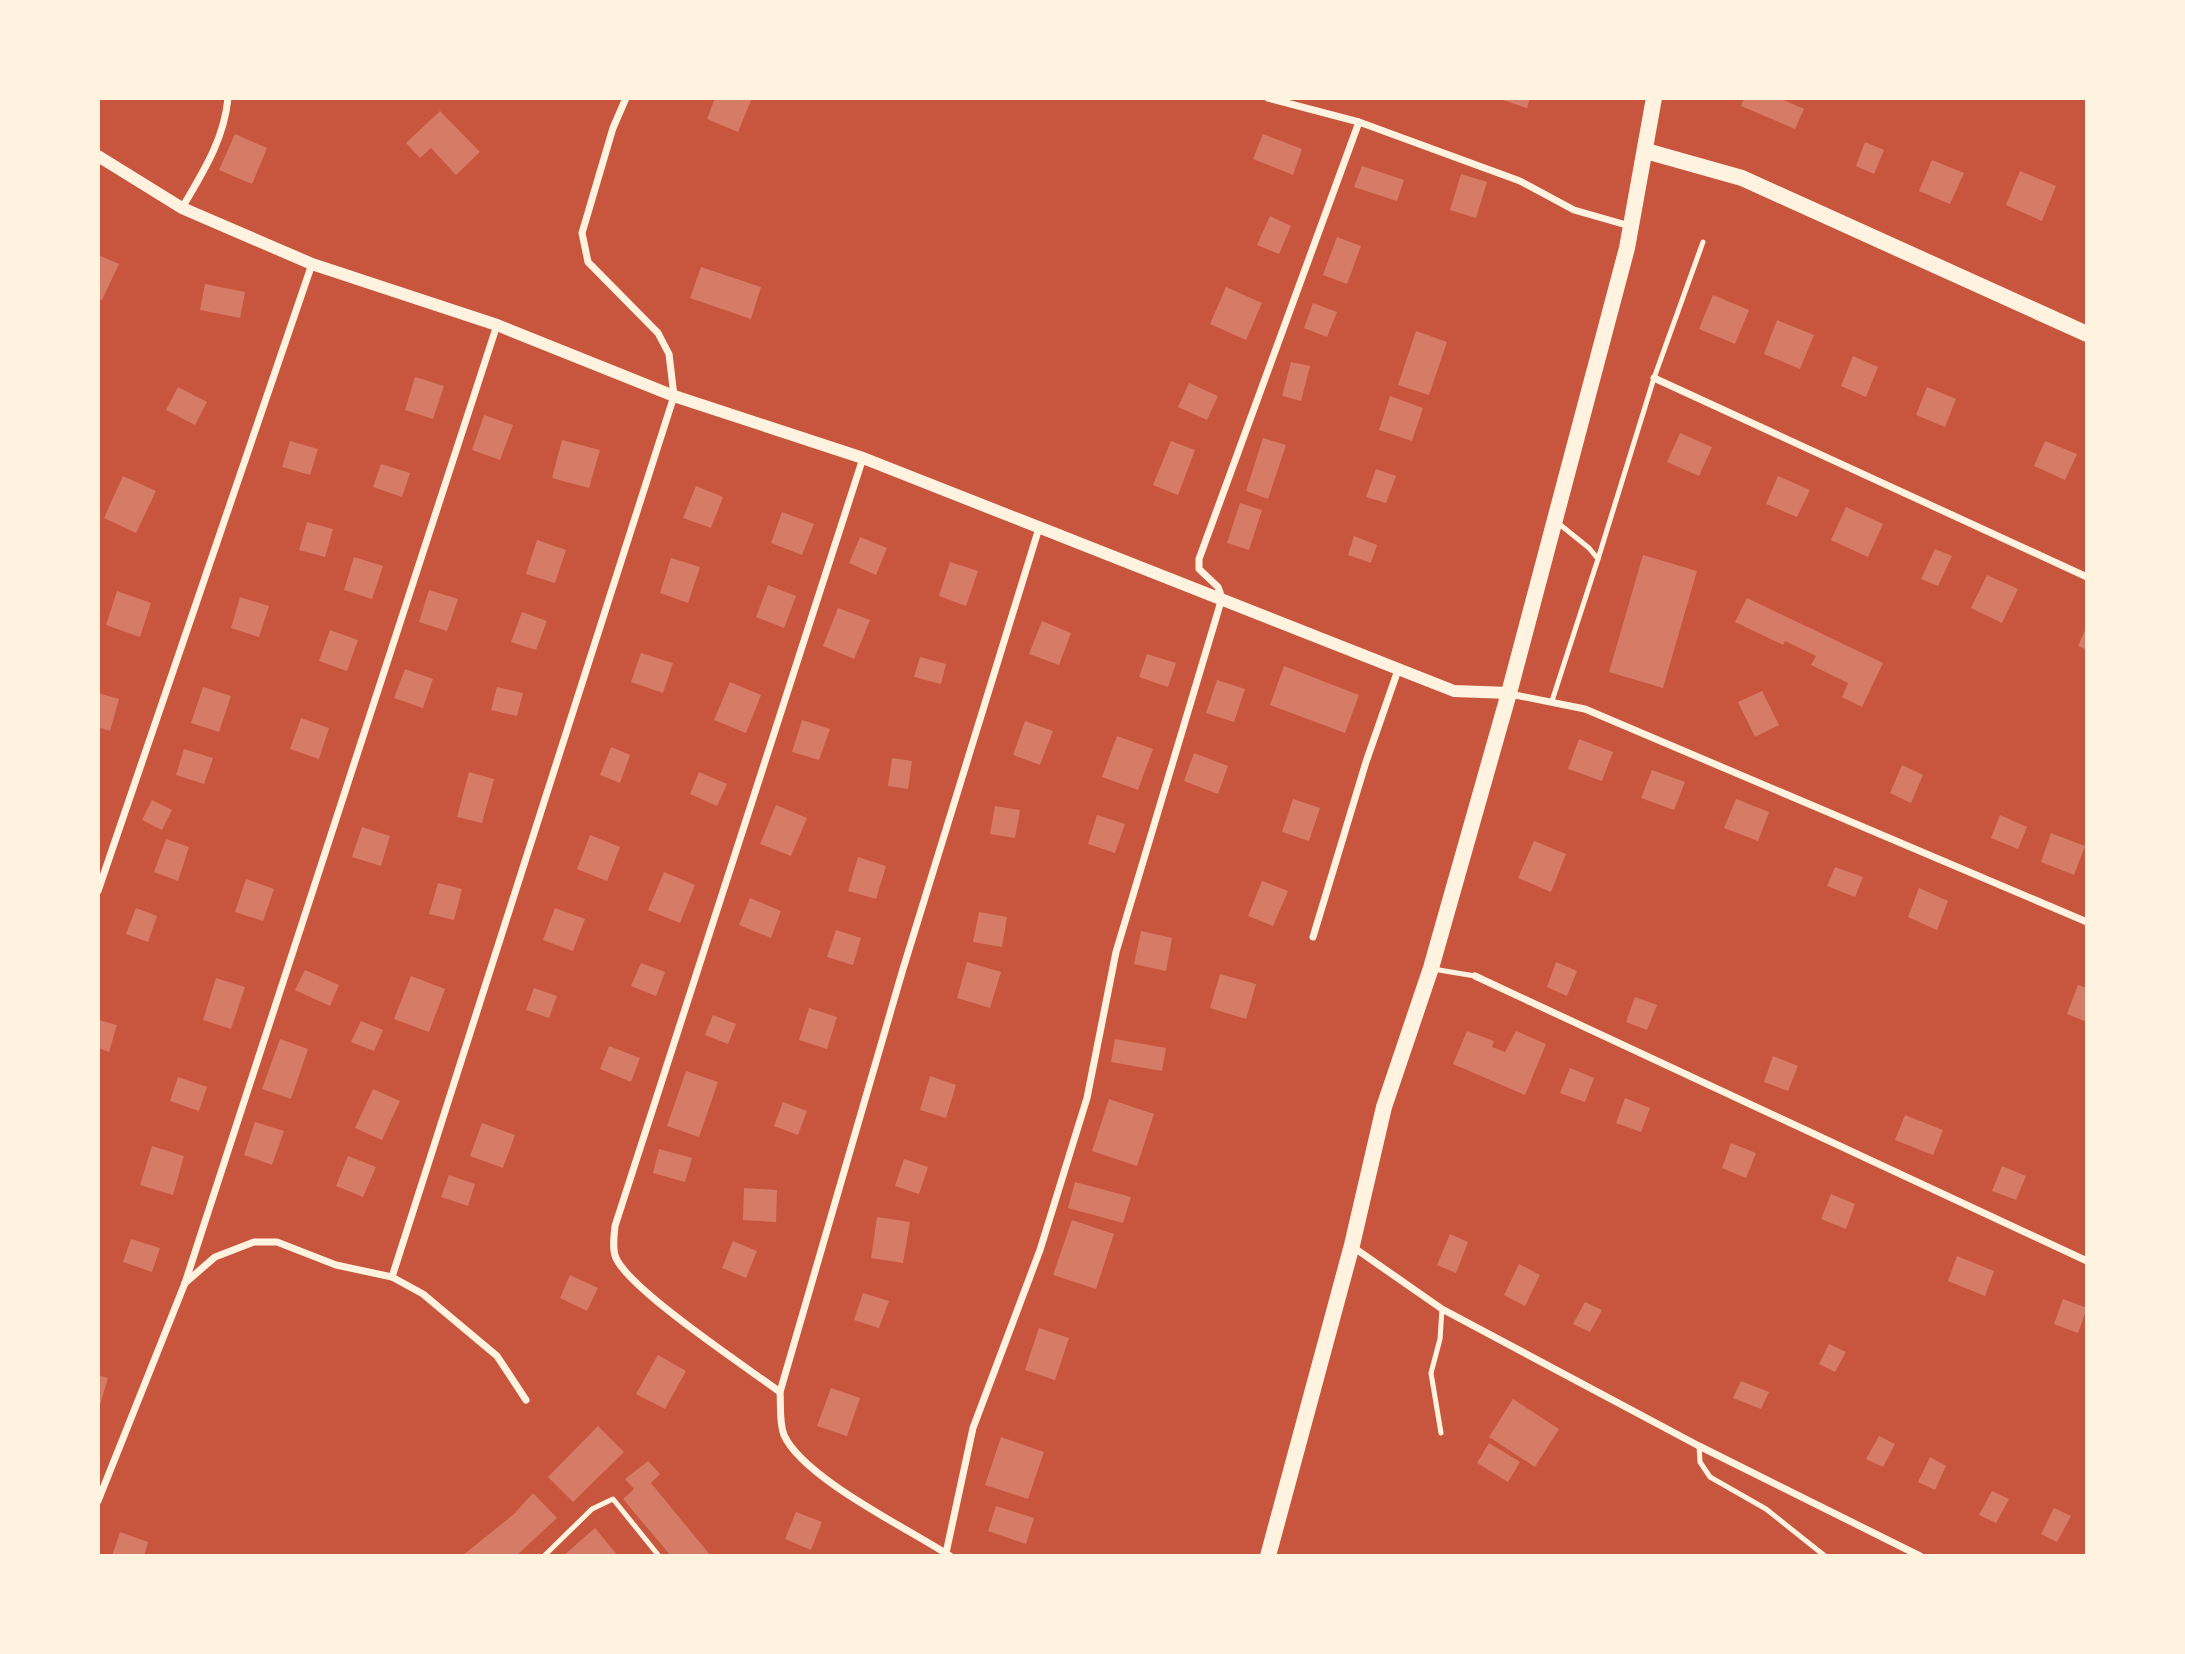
<svg xmlns="http://www.w3.org/2000/svg" width="2185" height="1654" viewBox="0 0 2185 1654" font-family="Helvetica,sans-serif">
<style>
.building{fill:#d67c66}
.lines{fill:none;stroke-linecap:round;stroke-linejoin:round}
.service{stroke:#fff3e0;stroke-width:5}
.minor{stroke:#fff3e0;stroke-width:7}
.tertiary{stroke:#fff3e0;stroke-width:12}
.primary{stroke:#fff3e0;stroke-width:16}
</style>
<rect width="100%" height="100%" fill="#c8553d"/>
<g class="building">
<polygon points="715,98 752,98 738,132 707,119"/>
<polygon points="1497,98 1530,98 1527,108"/>
<polygon points="1744,98 1779,98 1804,109 1795,129 1741,106"/>
<polygon points="440,111 480,152 456,175 431,148 420,158 406,143"/>
<polygon points="235,134 267,148 252,184 219,170"/>
<polygon points="1263,134 1302,149 1293,175 1253,159"/>
<polygon points="1865,142 1884,150 1874,174 1856,166"/>
<polygon points="1932,160 1964,173 1950,204 1919,191"/>
<polygon points="1362,166 1404,180 1397,201 1354,187"/>
<polygon points="2020,171 2056,186 2042,221 2006,205"/>
<polygon points="1461,174 1487,182 1476,218 1450,210"/>
<polygon points="1270,216 1291,226 1279,254 1257,245"/>
<polygon points="1337,237 1361,246 1347,284 1323,275"/>
<polygon points="98,255 119,264 102,300 98,298"/>
<polygon points="701,267 761,287 751,319 690,298"/>
<polygon points="205,284 245,292 240,318 200,310"/>
<polygon points="1226,287 1262,303 1246,340 1210,324"/>
<polygon points="1713,295 1749,310 1735,344 1699,329"/>
<polygon points="1313,303 1337,312 1327,337 1304,328"/>
<polygon points="1777,320 1814,335 1800,369 1764,354"/>
<polygon points="1416,331 1447,342 1429,395 1398,385"/>
<polygon points="1853,356 1878,367 1866,397 1841,386"/>
<polygon points="1291,362 1310,366 1301,401 1282,396"/>
<polygon points="415,377 444,386 433,419 405,410"/>
<polygon points="1189,383 1218,396 1207,420 1178,407"/>
<polygon points="178,387 207,402 195,425 166,410"/>
<polygon points="1927,387 1956,399 1945,427 1916,415"/>
<polygon points="1390,396 1423,408 1412,441 1379,430"/>
<polygon points="484,415 513,425 500,460 472,450"/>
<polygon points="1680,433 1712,447 1699,476 1667,462"/>
<polygon points="1263,438 1286,445 1268,499 1246,491"/>
<polygon points="562,440 600,450 589,488 552,478"/>
<polygon points="290,441 318,449 310,475 282,467"/>
<polygon points="1171,441 1195,450 1178,495 1153,485"/>
<polygon points="2045,441 2077,454 2065,480 2034,466"/>
<polygon points="381,464 410,473 402,497 373,487"/>
<polygon points="1376,469 1396,476 1386,503 1366,497"/>
<polygon points="123,476 156,491 136,533 104,518"/>
<polygon points="1778,476 1810,490 1797,517 1766,504"/>
<polygon points="696,486 723,497 711,528 683,518"/>
<polygon points="1240,503 1262,510 1249,550 1227,543"/>
<polygon points="1846,507 1883,524 1868,557 1831,540"/>
<polygon points="782,512 814,524 802,555 771,543"/>
<polygon points="307,522 333,529 325,557 299,550"/>
<polygon points="1354,536 1377,545 1371,563 1348,555"/>
<polygon points="860,537 887,548 876,575 849,563"/>
<polygon points="537,540 566,550 555,583 526,574"/>
<polygon points="1935,549 1952,556 1938,586 1921,579"/>
<polygon points="1643,555 1697,571 1663,688 1609,672"/>
<polygon points="354,557 383,566 372,599 344,590"/>
<polygon points="671,558 700,567 688,603 660,593"/>
<polygon points="950,562 978,571 966,606 939,596"/>
<polygon points="1987,575 2018,589 2002,623 1971,608"/>
<polygon points="768,585 796,596 784,628 756,617"/>
<polygon points="429,590 458,599 447,631 419,622"/>
<polygon points="117,591 151,603 140,637 106,625"/>
<polygon points="240,597 269,606 259,637 231,628"/>
<polygon points="1747,598 1883,663 1862,707 1842,697 1848,683 1811,665 1816,656 1785,641 1783,645 1735,622"/>
<polygon points="838,608 870,620 854,659 823,646"/>
<polygon points="522,612 547,621 536,650 511,642"/>
<polygon points="1042,621 1071,633 1059,665 1029,654"/>
<polygon points="2087,626 2087,650 2078,646"/>
<polygon points="330,630 358,640 347,671 319,661"/>
<polygon points="641,653 673,663 663,693 631,682"/>
<polygon points="1147,654 1176,663 1168,687 1139,677"/>
<polygon points="920,657 946,664 941,684 914,677"/>
<polygon points="1284,666 1359,695 1345,733 1270,705"/>
<polygon points="405,669 433,679 423,708 394,698"/>
<polygon points="1217,680 1245,689 1234,722 1206,713"/>
<polygon points="730,682 761,695 746,733 714,720"/>
<polygon points="203,687 231,696 219,732 191,723"/>
<polygon points="497,687 523,693 517,716 491,710"/>
<polygon points="1762,691 1779,725 1755,737 1738,702"/>
<polygon points="98,693 119,699 110,731 98,727"/>
<polygon points="301,718 329,728 319,759 290,749"/>
<polygon points="802,720 830,729 819,760 792,752"/>
<polygon points="1025,721 1053,731 1040,765 1013,755"/>
<polygon points="1117,736 1153,749 1138,790 1102,777"/>
<polygon points="1579,739 1613,752 1602,781 1568,769"/>
<polygon points="611,747 630,755 620,783 600,775"/>
<polygon points="184,749 213,758 204,784 176,775"/>
<polygon points="1194,753 1228,766 1218,794 1184,781"/>
<polygon points="892,758 912,761 908,789 888,786"/>
<polygon points="1902,765 1923,775 1911,803 1890,793"/>
<polygon points="1652,770 1685,782 1674,810 1641,798"/>
<polygon points="469,772 494,779 482,823 457,817"/>
<polygon points="699,772 727,784 717,806 690,794"/>
<polygon points="1293,799 1320,808 1309,841 1282,832"/>
<polygon points="1736,799 1769,812 1758,841 1724,828"/>
<polygon points="152,800 172,810 162,830 142,820"/>
<polygon points="776,805 807,818 791,856 760,844"/>
<polygon points="995,806 1020,810 1015,838 990,834"/>
<polygon points="1097,815 1125,824 1115,853 1088,844"/>
<polygon points="2000,815 2027,827 2018,849 1991,838"/>
<polygon points="362,827 390,836 381,866 352,857"/>
<polygon points="2051,833 2085,846 2074,875 2041,862"/>
<polygon points="590,835 620,847 607,881 577,869"/>
<polygon points="166,839 189,847 178,881 154,872"/>
<polygon points="1534,841 1566,854 1551,892 1518,878"/>
<polygon points="858,857 886,866 876,899 848,891"/>
<polygon points="1835,867 1863,877 1855,897 1827,886"/>
<polygon points="664,872 695,885 680,923 648,910"/>
<polygon points="246,879 274,889 263,921 235,912"/>
<polygon points="1262,881 1288,891 1273,926 1248,916"/>
<polygon points="438,883 462,889 454,920 429,914"/>
<polygon points="1919,888 1948,901 1937,930 1908,917"/>
<polygon points="750,898 781,911 771,938 739,925"/>
<polygon points="136,908 157,916 148,942 126,934"/>
<polygon points="555,908 585,919 573,951 543,940"/>
<polygon points="979,912 1007,917 1002,947 973,942"/>
<polygon points="836,930 861,938 853,965 827,957"/>
<polygon points="1141,931 1172,938 1166,971 1134,964"/>
<polygon points="967,962 1001,972 990,1008 957,998"/>
<polygon points="1556,962 1577,971 1567,996 1547,987"/>
<polygon points="641,963 665,972 656,996 631,986"/>
<polygon points="305,970 339,985 330,1006 295,990"/>
<polygon points="1220,974 1256,984 1246,1019 1210,1008"/>
<polygon points="411,976 445,989 429,1032 394,1019"/>
<polygon points="216,978 245,987 231,1029 203,1020"/>
<polygon points="2078,985 2087,988 2087,1022 2067,1014"/>
<polygon points="534,988 557,996 549,1018 526,1010"/>
<polygon points="1635,997 1657,1005 1647,1030 1626,1022"/>
<polygon points="809,1008 837,1017 827,1049 799,1040"/>
<polygon points="713,1015 736,1024 728,1044 705,1035"/>
<polygon points="98,1020 117,1025 109,1052 98,1048"/>
<polygon points="361,1021 383,1030 374,1051 351,1042"/>
<polygon points="1467,1031 1494,1041 1492,1047 1505,1052 1516,1031 1546,1044 1525,1095 1453,1064"/>
<polygon points="280,1039 308,1049 291,1099 262,1089"/>
<polygon points="1115,1039 1166,1048 1162,1071 1111,1062"/>
<polygon points="609,1046 640,1058 631,1082 600,1069"/>
<polygon points="1773,1056 1798,1066 1788,1091 1764,1082"/>
<polygon points="1570,1068 1594,1078 1585,1102 1560,1093"/>
<polygon points="686,1071 718,1082 699,1137 667,1126"/>
<polygon points="930,1076 956,1085 946,1118 920,1110"/>
<polygon points="178,1077 207,1087 199,1111 170,1101"/>
<polygon points="373,1089 400,1101 382,1140 355,1128"/>
<polygon points="1625,1098 1650,1108 1641,1132 1616,1123"/>
<polygon points="1109,1099 1154,1114 1137,1166 1092,1151"/>
<polygon points="783,1102 807,1111 798,1135 774,1126"/>
<polygon points="1905,1115 1943,1130 1933,1155 1895,1140"/>
<polygon points="255,1122 284,1131 272,1165 244,1155"/>
<polygon points="482,1123 515,1135 503,1168 470,1156"/>
<polygon points="1731,1143 1756,1153 1746,1178 1722,1168"/>
<polygon points="152,1146 184,1156 173,1195 140,1185"/>
<polygon points="659,1149 692,1158 685,1182 653,1173"/>
<polygon points="348,1156 376,1167 363,1197 336,1186"/>
<polygon points="904,1159 928,1167 919,1194 895,1186"/>
<polygon points="2002,1166 2026,1176 2016,1200 1992,1191"/>
<polygon points="449,1175 475,1184 468,1206 441,1197"/>
<polygon points="1075,1182 1131,1197 1123,1223 1068,1208"/>
<polygon points="744,1188 777,1190 776,1222 743,1220"/>
<polygon points="1831,1194 1855,1204 1846,1229 1821,1219"/>
<polygon points="877,1217 910,1222 903,1263 871,1258"/>
<polygon points="1072,1220 1114,1234 1096,1289 1053,1275"/>
<polygon points="1450,1234 1468,1242 1456,1273 1437,1265"/>
<polygon points="131,1239 160,1248 152,1272 123,1262"/>
<polygon points="733,1241 757,1251 746,1278 722,1268"/>
<polygon points="1957,1256 1994,1271 1985,1296 1948,1281"/>
<polygon points="1519,1264 1540,1275 1525,1306 1504,1295"/>
<polygon points="570,1275 598,1288 587,1311 560,1298"/>
<polygon points="863,1293 889,1301 879,1328 854,1320"/>
<polygon points="2063,1299 2087,1308 2078,1333 2054,1324"/>
<polygon points="1585,1302 1602,1310 1590,1332 1573,1324"/>
<polygon points="1039,1328 1069,1338 1055,1380 1025,1370"/>
<polygon points="1829,1344 1846,1352 1835,1372 1819,1364"/>
<polygon points="658,1355 686,1371 665,1409 636,1394"/>
<polygon points="98,1375 108,1378 99,1408 98,1407"/>
<polygon points="1741,1381 1769,1392 1761,1409 1733,1398"/>
<polygon points="831,1388 860,1398 847,1436 817,1426"/>
<polygon points="1513,1399 1559,1429 1535,1467 1489,1437"/>
<polygon points="598,1426 624,1452 573,1502 548,1477"/>
<polygon points="1879,1436 1895,1444 1883,1467 1866,1459"/>
<polygon points="1001,1437 1044,1452 1028,1499 985,1485"/>
<polygon points="1489,1443 1520,1462 1508,1482 1477,1463"/>
<polygon points="1930,1457 1946,1466 1935,1490 1918,1482"/>
<polygon points="648,1461 660,1474 651,1483 711,1556 671,1556 623,1499 634,1489 625,1479"/>
<polygon points="1992,1491 2009,1499 1996,1523 1979,1515"/>
<polygon points="533,1493 557,1518 516,1556 462,1556 514,1514"/>
<polygon points="996,1506 1034,1518 1026,1544 988,1531"/>
<polygon points="2054,1508 2071,1516 2057,1542 2041,1534"/>
<polygon points="796,1512 822,1522 811,1550 785,1539"/>
<polygon points="595,1528 618,1556 563,1556"/>
<polygon points="120,1532 148,1542 144,1556 112,1556"/>
</g>
<g class="lines">
<g class="service">
<polyline points="1598,559 1654,378 1703,242"/>
<polyline points="1552,701 1598,559 1589,548 1558,523"/>
<polyline points="1433,969 1475,976"/>
<polyline points="1441,1433 1431,1373 1440,1339 1442,1309"/>
<polyline points="1699,1446 1700,1462 1710,1477 1766,1509 1825,1556"/>
<polyline points="544,1556 592,1509 613,1499 659,1556"/>
</g>
<g class="minor">
<polyline points="1268,98 1359,122 1520,181 1574,210 1630,226"/>
<path d="M 182,208 C 203,172 224,140 228,98"/>
<polyline points="1654,378 2087,577"/>
<polyline points="1510,694 1585,709 2087,922"/>
<polyline points="98,891 312,264"/>
<polyline points="1313,937 1366,762 1398,670"/>
<polyline points="1475,976 2087,1261"/>
<polyline points="1353,1247 1442,1309 1699,1446 1920,1556"/>
<polyline points="392,1277 674,396 669,354 658,333 588,262 582,233 613,128 626,98"/>
<polyline points="185,1283 215,1257 254,1242 277,1242 336,1265 392,1277 423,1294 497,1356 526,1400"/>
<path d="M 780,1392 C 746,1367 630,1290 616,1258 C 612,1249 614,1236 615,1226 L 863,458"/>
<polyline points="98,1501 185,1283 497,325"/>
<polyline points="946,1553 973,1428 1040,1250 1087,1098 1116,952 1222,598 1218,587 1199,569 1199,559 1359,122"/>
<path d="M 950,1556 C 909,1529 803,1478 784,1435 C 779,1423 781,1404 780,1392 L 903,969 L 1039,528"/>
</g>
<polyline class="tertiary" points="98,156 182,208 312,264 497,325 674,396 863,458 1454,691 1509,693"/>
<g class="primary">
<polyline points="1646,151 1742,178 2087,334"/>
<polyline points="1268,1556 1352,1245 1384,1107 1431,968 1509,693 1627,248 1654,98"/>
</g>
</g>
<rect width="2185" height="1654" fill="none" stroke="#fff3e0" stroke-width="200"/>
</svg>
